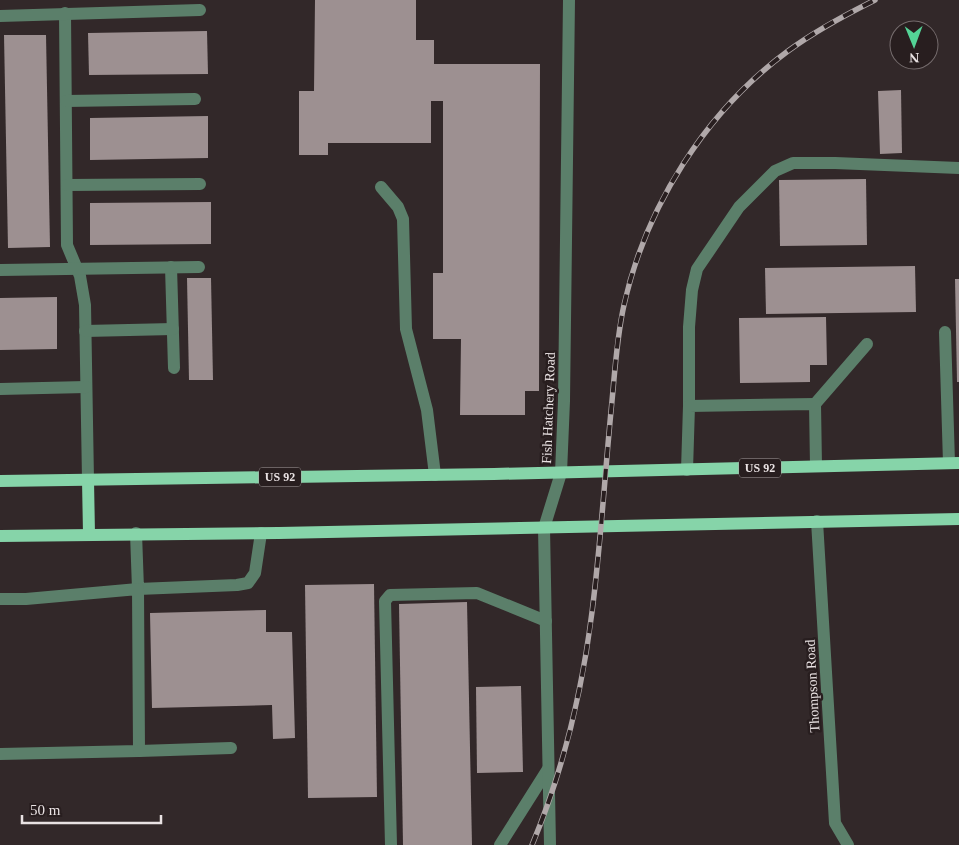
<svg xmlns="http://www.w3.org/2000/svg" width="959" height="845" viewBox="0 0 959 845" font-family="Georgia,serif">
<style>
.building{fill:#9d9091}
.lines{fill:none;stroke-linecap:round;stroke-linejoin:round}
.minor{stroke:#5b7f6a;stroke-width:12}
.major{stroke:#86d4a9;stroke-width:12}
.rail-casing{stroke:#b0a8a9;stroke-width:5.5}
.rail{stroke:#281e1f;stroke-width:4;stroke-dasharray:11;stroke-linecap:butt}
.labels{text-anchor:middle;stroke-width:5;stroke-linejoin:round;paint-order:stroke}
.shield{fill:#281e1f;stroke:#afa7a8;stroke-width:1}
.shield-label{font-size:12px;font-weight:bold;fill:#e9e2e3}
.street-label{font-size:14px;fill:#e9e2e3;stroke:#281e1f}
</style>
<rect width="100%" height="100%" fill="#322829"/>
<g class="building">
<polygon points="315,0 416,0 416,40 434,40 434,64 540,64 539,391 525,391 525,415 460,415 461,339 433,339 433,273 443,273 443,101 431,101 431,143 328,143 328,155 299,155 299,91 314,91"/>
<polygon points="207,31 208,74 89,75 88,33"/>
<polygon points="4,35 46,35 50,247 8,248"/>
<polygon points="901,90 902,153 880,154 878,91"/>
<polygon points="208,116 208,158 90,160 90,118"/>
<polygon points="866,179 867,245 780,246 779,180"/>
<polygon points="211,202 211,244 90,245 90,203"/>
<polygon points="915,266 916,312 766,314 765,268"/>
<polygon points="187,278 211,278 213,380 189,380"/>
<polygon points="955,279 959,279 959,382 957,382"/>
<polygon points="57,297 57,349 0,350 0,298"/>
<polygon points="826,317 827,365 810,365 810,382 740,383 739,318"/>
<polygon points="374,584 377,797 308,798 305,585"/>
<polygon points="467,602 472,845 403,845 399,604"/>
<polygon points="266,610 266,632 292,632 295,738 273,739 272,705 152,708 150,613"/>
<polygon points="521,686 523,772 477,773 476,687"/>
</g>
<g class="lines">
<g class="minor">
<polyline points="65,13 67,245 80,276 85,305 88,480"/>
<polyline points="0,16 200,10"/>
<polyline points="66,101 195,99"/>
<polyline points="67,185 200,184"/>
<polyline points="381,187 398,207 403,219 406,329 427,410 435,475"/>
<polyline points="171,267 174,368"/>
<polyline points="0,270 199,267"/>
<polyline points="85,331 173,329"/>
<polyline points="945,332 949,463"/>
<polyline points="0,389 86,387"/>
<polyline points="815,404 867,344"/>
<polyline points="689,406 689,327 692,290 697,269 739,207 775,171 793,163 835,163 959,168"/>
<polyline points="687,470 689,406 815,404 816,466"/>
<polyline points="817,521 835,823 848,845"/>
<polyline points="136,533 138,589 237,585 248,583 255,573 261,533"/>
<polyline points="0,599 26,599 138,589 139,751 0,754"/>
<polyline points="139,751 231,748"/>
<polyline points="391,845 385,601 390,595 477,593 546,621"/>
<polyline points="500,845 548,769"/>
<polyline points="550,845 544,528 561,473 564,401 569,0"/>
</g>
<g class="major">
<polyline points="88,480 89,534"/>
<polyline points="0,481 494,474 959,463"/>
<polyline points="0,536 279,533 959,519"/>
</g>
<defs>
<path id="rail" d="M 532,845 C 563,771 582,692 592,612 C 601,542 605,471 612,401 C 615,369 617,336 624,305 C 646,206 706,111 788,51 C 815,31 845,15 875,0"/>
</defs>
<use href="#rail" class="rail-casing"/>
<use href="#rail" class="rail"/>
</g>
<g class="labels">
<g class="shield">
<rect x="739" y="458.5" width="42" height="19" rx="4"/>
<rect x="259" y="467.5" width="42" height="19" rx="4"/>
</g>
<g class="shield-label">
<text x="760" y="472">US 92</text>
<text x="280" y="481">US 92</text>
</g>
<g class="street-label">
<text transform="translate(548 408) rotate(-88)" y="5">Fish Hatchery Road</text>
<text transform="translate(812 686) rotate(-93)" y="5">Thompson Road</text>
</g>
</g>
<g transform="translate(914 45) rotate(179)"><circle r="24" fill="#281e1f" stroke="#756c6d"/>
<path d="M0-4L9 19L0 12L-9 19Z" fill="#54d396"/>
<text y="-8" font-size="14" font-weight="bold" text-anchor="middle" fill="#e9e2e3">N</text>
</g>
<path d="M22 815v8h139v-8" fill="none" stroke="#e9e2e3" stroke-width="2.5"/>
<text x="30" y="815" font-size="15" fill="#e9e2e3" stroke="#281e1f" stroke-width="4" paint-order="stroke">50 m</text>
</svg>
